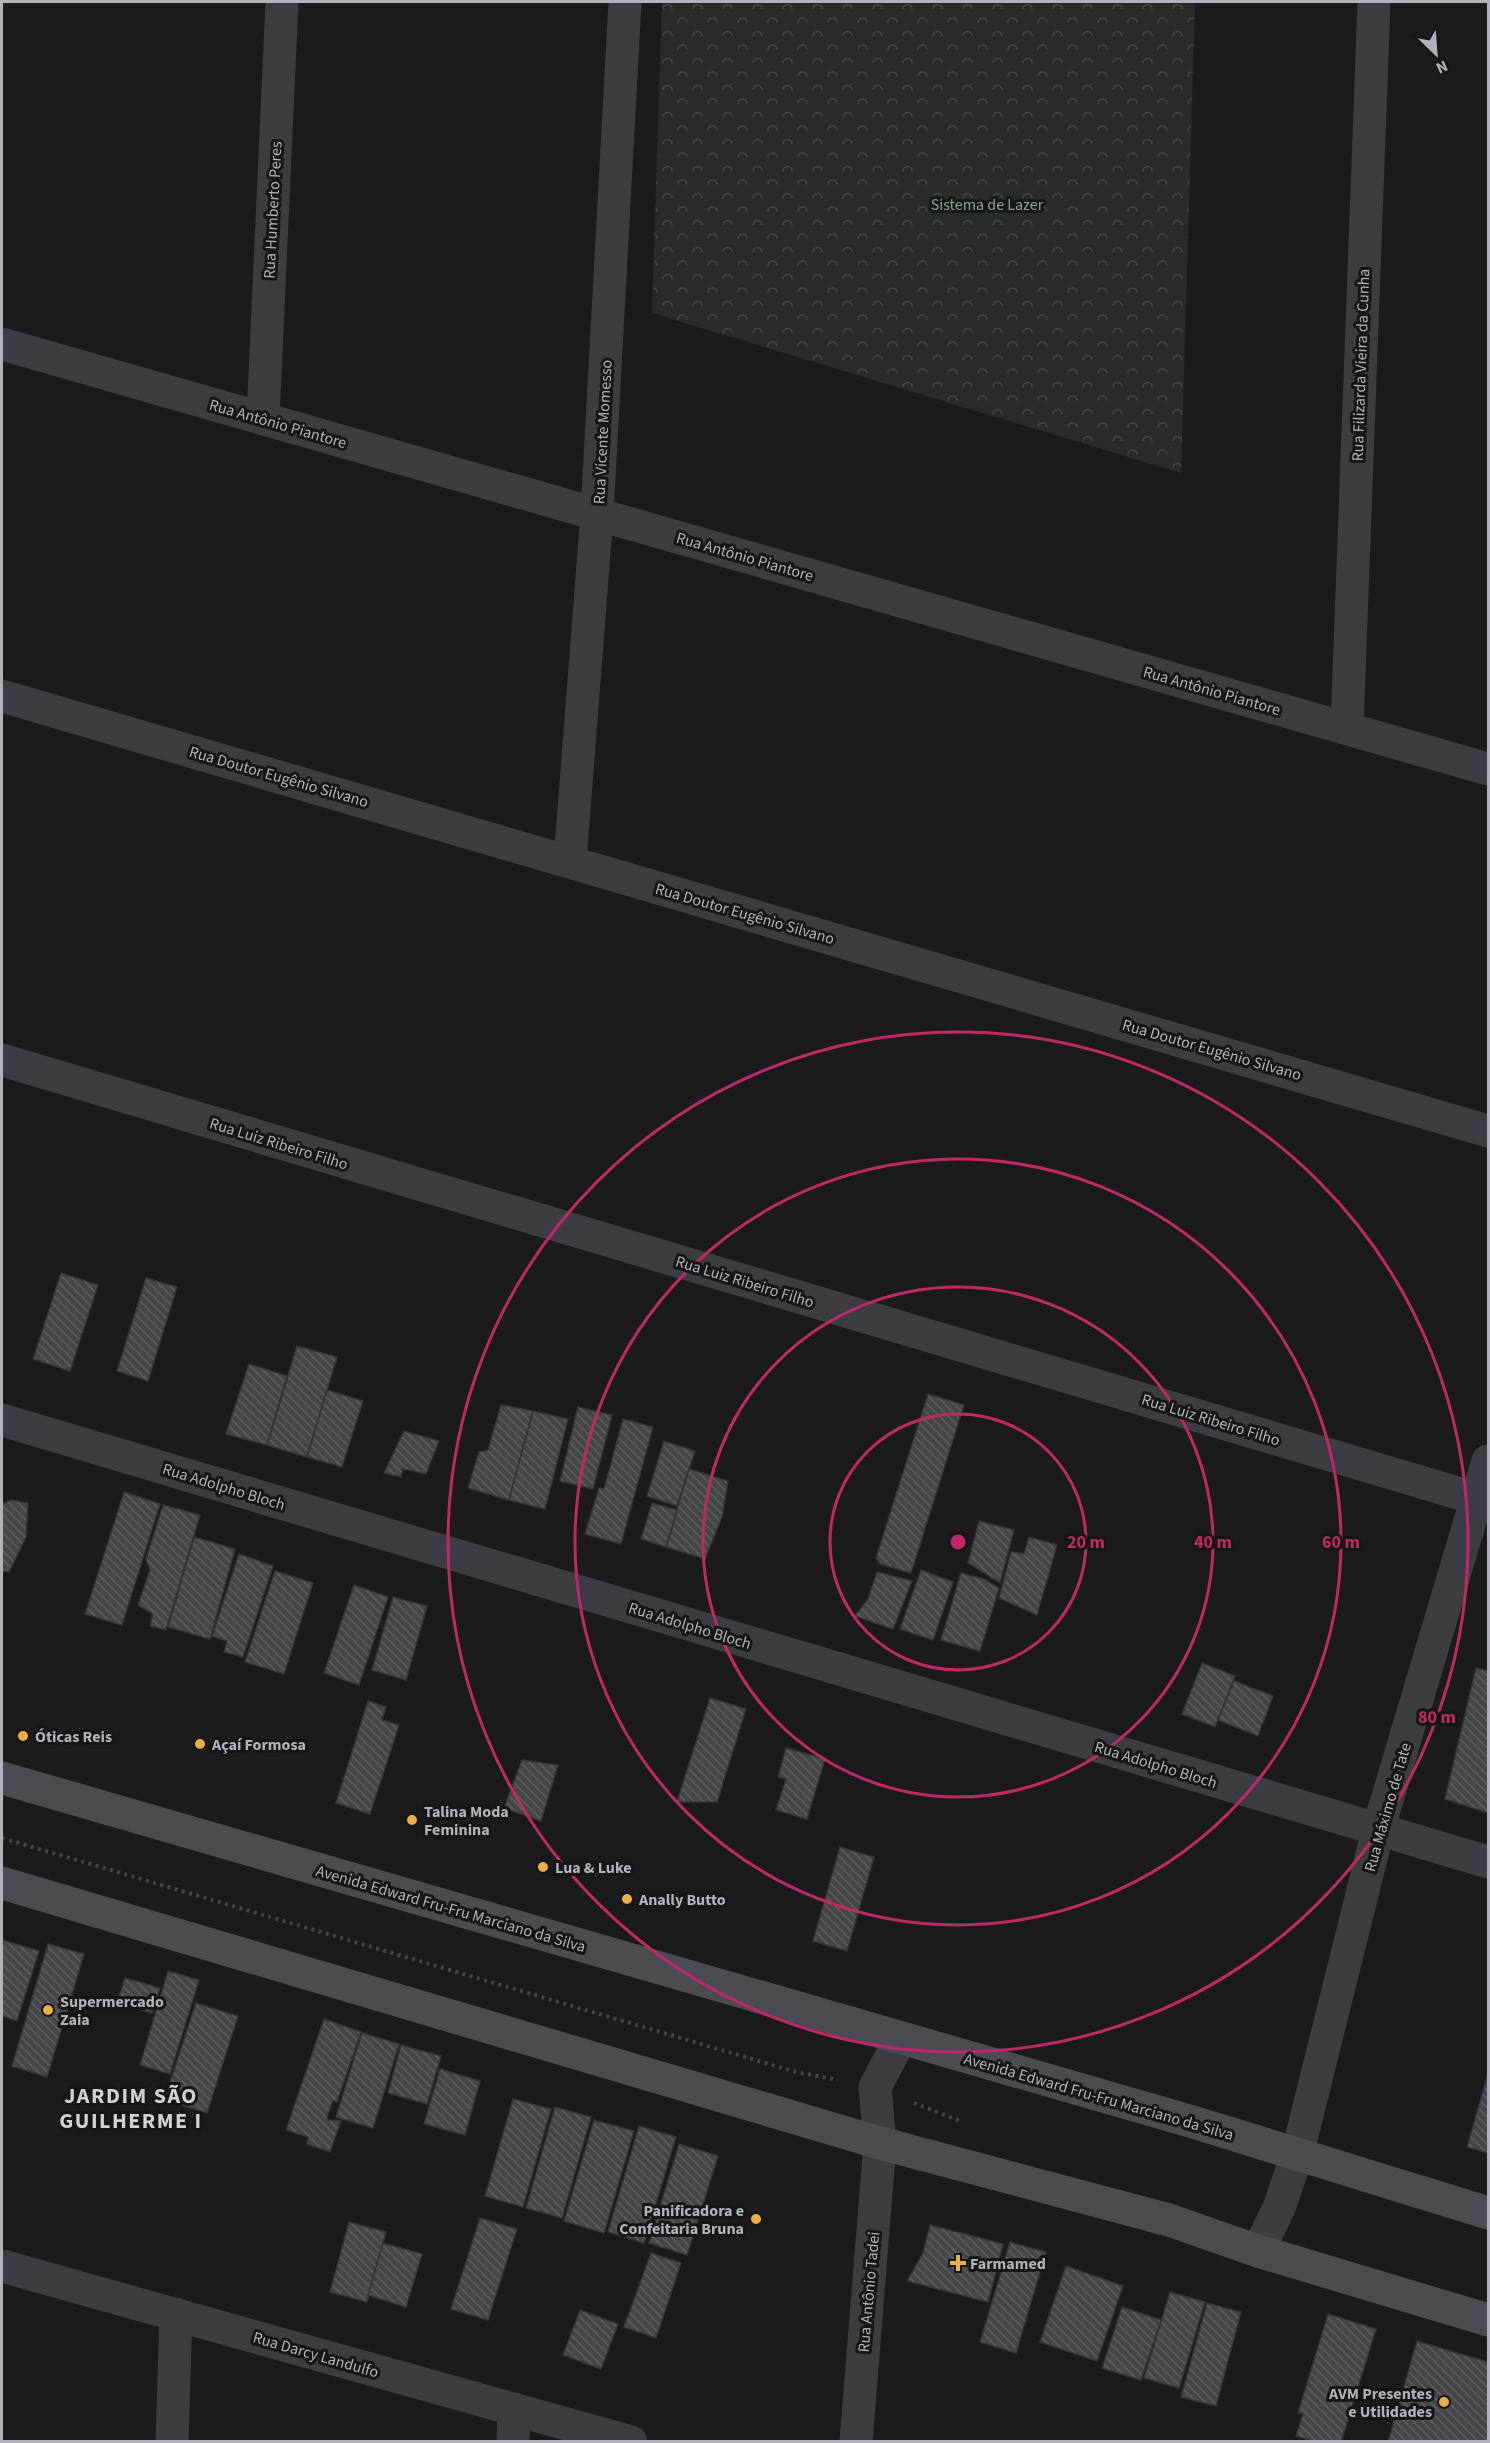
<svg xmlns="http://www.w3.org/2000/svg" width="1490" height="2443" viewBox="0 0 1490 2443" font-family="'Source Sans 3',sans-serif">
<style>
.park{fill:url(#park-crowns)}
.building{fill:url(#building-back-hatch);stroke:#353539;stroke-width:1.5}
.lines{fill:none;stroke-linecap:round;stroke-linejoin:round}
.path{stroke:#424449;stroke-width:4;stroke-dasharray:3 4.5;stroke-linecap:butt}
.minor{stroke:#3c3d42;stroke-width:33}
.secondary{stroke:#4a4c52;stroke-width:33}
.ring{fill:none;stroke:#c02865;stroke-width:3}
.poi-dot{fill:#e8af48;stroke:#161618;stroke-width:2}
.labels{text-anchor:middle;stroke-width:6;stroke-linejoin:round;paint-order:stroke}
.park-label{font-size:16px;fill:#87a588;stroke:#161618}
.street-label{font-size:16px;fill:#aeb3bc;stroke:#161618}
.poi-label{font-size:16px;font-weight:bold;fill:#aeb3bc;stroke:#161618;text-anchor:start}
.district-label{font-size:22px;font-weight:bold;letter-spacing:1.5px;fill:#cfd2d8;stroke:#161618}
.centre{fill:#c02865;stroke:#161618;stroke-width:3}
.ring-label{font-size:18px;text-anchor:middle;font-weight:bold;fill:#c02865;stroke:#161618;stroke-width:6;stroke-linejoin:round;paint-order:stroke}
</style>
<defs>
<pattern id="park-crowns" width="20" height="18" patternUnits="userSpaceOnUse" patternTransform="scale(1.5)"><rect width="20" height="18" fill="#252d26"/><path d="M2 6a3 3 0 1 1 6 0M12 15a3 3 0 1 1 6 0" fill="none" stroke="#424944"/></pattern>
<pattern id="building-back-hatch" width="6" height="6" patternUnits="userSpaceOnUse" patternTransform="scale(1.5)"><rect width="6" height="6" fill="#45464a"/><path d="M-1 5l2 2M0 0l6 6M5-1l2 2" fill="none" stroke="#5d5e62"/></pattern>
</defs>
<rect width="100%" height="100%" fill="#1b1b1d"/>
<polygon class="park" points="662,2 1195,2 1181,473 652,313"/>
<g class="building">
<polygon points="61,1273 98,1285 70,1371 33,1359"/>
<polygon points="146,1278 177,1287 148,1381 117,1371"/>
<polygon points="297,1346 337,1357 307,1457 267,1445"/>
<polygon points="249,1364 287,1376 267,1445 226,1434"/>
<polygon points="327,1390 363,1401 342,1467 307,1457"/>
<polygon points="928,1394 964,1405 911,1573 880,1564 876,1558"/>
<polygon points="501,1405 533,1411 509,1500 468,1488 479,1452 488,1450"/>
<polygon points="578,1407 612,1415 593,1489 560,1481"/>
<polygon points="533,1411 568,1419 545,1509 509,1500"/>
<polygon points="623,1419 653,1427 621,1544 585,1534 599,1488 604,1489"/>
<polygon points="404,1431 439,1441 426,1474 403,1469 401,1477 384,1473"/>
<polygon points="664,1441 695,1451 677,1506 647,1496"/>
<polygon points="689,1469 728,1481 722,1517 705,1559 666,1547"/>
<polygon points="124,1492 160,1504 122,1625 85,1614"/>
<polygon points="11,1500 28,1503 26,1537 9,1572 2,1571 2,1504"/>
<polygon points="652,1503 677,1510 666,1547 641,1539"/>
<polygon points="163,1505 200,1515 166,1630 150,1626 153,1614 138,1605 150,1570 146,1559"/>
<polygon points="979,1521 1014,1530 1000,1583 968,1563"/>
<polygon points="194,1537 235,1549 210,1639 168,1627"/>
<polygon points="1029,1537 1057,1545 1037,1615 999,1598 1011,1552 1024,1554"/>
<polygon points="239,1554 273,1566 243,1657 224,1652 227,1641 212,1636"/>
<polygon points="921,1570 953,1582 933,1640 900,1629"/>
<polygon points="275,1571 313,1583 284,1674 245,1662"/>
<polygon points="877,1572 912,1581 893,1629 855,1616 868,1599"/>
<polygon points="961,1573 984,1579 999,1588 980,1651 941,1640"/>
<polygon points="354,1585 388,1597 359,1685 324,1673"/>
<polygon points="393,1597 427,1606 406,1680 372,1670"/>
<polygon points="1202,1663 1235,1676 1215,1727 1182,1714"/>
<polygon points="1476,1668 1488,1671 1488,1813 1445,1799"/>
<polygon points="1234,1681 1273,1696 1258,1736 1218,1720"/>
<polygon points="710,1698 746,1709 717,1802 677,1802"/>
<polygon points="368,1701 386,1707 382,1720 399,1725 370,1814 336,1803"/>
<polygon points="786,1748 825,1759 807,1819 776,1810 786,1779 778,1777"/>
<polygon points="522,1760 558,1765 541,1821 504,1808"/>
<polygon points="840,1847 874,1857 847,1951 813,1941"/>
<polygon points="2,1940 39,1951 17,2021 2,2016"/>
<polygon points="48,1944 84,1954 47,2077 12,2066"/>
<polygon points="168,1971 199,1980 170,2074 140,2065"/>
<polygon points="125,1978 160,1988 152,2013 117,2003"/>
<polygon points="196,2003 238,2016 207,2113 164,2100"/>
<polygon points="324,2019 361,2032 337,2102 333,2101 327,2116 328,2120 341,2121 330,2152 307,2144 308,2137 286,2130"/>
<polygon points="362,2033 399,2044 373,2128 336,2117"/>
<polygon points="401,2045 441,2056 427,2104 388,2093"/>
<polygon points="440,2069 480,2081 465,2135 424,2124"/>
<polygon points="1488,2074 1488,2153 1467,2147"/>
<polygon points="513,2099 551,2109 523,2207 485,2196"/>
<polygon points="555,2107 591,2117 562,2218 526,2208"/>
<polygon points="594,2120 634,2131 604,2233 564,2221"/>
<polygon points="639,2126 676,2137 644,2243 608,2232"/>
<polygon points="679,2144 718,2156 687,2255 649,2243"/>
<polygon points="480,2218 517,2229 488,2320 451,2309"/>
<polygon points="349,2222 386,2232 367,2302 330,2292"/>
<polygon points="930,2225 1003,2244 988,2302 907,2281 923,2253"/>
<polygon points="1010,2242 1046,2252 1016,2353 980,2342"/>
<polygon points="383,2243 422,2254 406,2307 368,2295"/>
<polygon points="651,2253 681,2263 656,2338 624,2327"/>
<polygon points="1066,2266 1123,2286 1097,2361 1040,2342"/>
<polygon points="1170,2292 1205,2302 1179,2388 1144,2378"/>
<polygon points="1207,2303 1241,2312 1216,2406 1181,2397"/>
<polygon points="1122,2307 1161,2320 1141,2380 1102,2368"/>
<polygon points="580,2310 618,2324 601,2369 563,2355"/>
<polygon points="1328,2314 1376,2329 1341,2442 1315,2442 1296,2436 1303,2414 1298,2413"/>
<polygon points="1417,2341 1488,2362 1488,2442 1388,2442"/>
</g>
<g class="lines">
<g class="path">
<polyline points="2,1838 796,2072 838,2080"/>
<polyline points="914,2103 960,2121"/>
</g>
<g class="minor">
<polyline points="2,344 1488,769"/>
<polyline points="263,418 282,2"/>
<polyline points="2,696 1488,1131"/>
<polyline points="1347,728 1374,2"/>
<polyline points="570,861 597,514 625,2"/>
<polyline points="2,1060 1488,1502"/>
<polyline points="2,1420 1488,1862"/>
<polyline points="1258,2251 1279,2208 1297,2155 1378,1830 1488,1461"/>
<polyline points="2,2266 631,2442"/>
<polyline points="172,2442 176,2314"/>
<polyline points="513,2442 514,2409"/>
<polyline points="856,2442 880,2143 875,2087 901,2038"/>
</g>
<g class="secondary">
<polyline points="2,1778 1193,2122 1488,2213"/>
<polyline points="2,1883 880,2143 1169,2220 1258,2251 1488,2320"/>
</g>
</g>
<g class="ring">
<circle cx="958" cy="1542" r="128"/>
<circle cx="958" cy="1542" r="255"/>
<circle cx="958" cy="1542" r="383"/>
<circle cx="958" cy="1542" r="510"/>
</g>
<g class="poi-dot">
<circle cx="23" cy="1736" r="6"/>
<circle cx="200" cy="1744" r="6"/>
<circle cx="412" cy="1820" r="6"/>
<circle cx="543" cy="1867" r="6"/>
<circle cx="627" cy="1899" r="6"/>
<circle cx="48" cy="2010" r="6"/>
<circle cx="756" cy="2219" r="6"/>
<path d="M955 2254h6v6h6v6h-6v6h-6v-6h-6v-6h6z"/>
<circle cx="1444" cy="2402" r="6"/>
</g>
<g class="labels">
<g class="park-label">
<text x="987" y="210">Sistema de Lazer</text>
</g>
<g class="street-label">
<text transform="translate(272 210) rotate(-87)" y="6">Rua Humberto Peres</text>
<text transform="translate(1360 365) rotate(-88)" y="6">Rua Filizarda Vieira da Cunha</text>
<text transform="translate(278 423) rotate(16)" y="6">Rua Antônio Piantore</text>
<text transform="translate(602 432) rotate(-87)" y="6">Rua Vicente Momesso</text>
<text transform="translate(745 556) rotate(16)" y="6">Rua Antônio Piantore</text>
<text transform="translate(1212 690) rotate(16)" y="6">Rua Antônio Piantore</text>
<text transform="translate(279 776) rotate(16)" y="6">Rua Doutor Eugênio Silvano</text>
<text transform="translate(745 913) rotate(16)" y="6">Rua Doutor Eugênio Silvano</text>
<text transform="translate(1212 1049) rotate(16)" y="6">Rua Doutor Eugênio Silvano</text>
<text transform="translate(279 1143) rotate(17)" y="6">Rua Luiz Ribeiro Filho</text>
<text transform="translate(745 1281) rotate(17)" y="6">Rua Luiz Ribeiro Filho</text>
<text transform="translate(1211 1419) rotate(17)" y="6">Rua Luiz Ribeiro Filho</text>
<text transform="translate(224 1486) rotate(17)" y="6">Rua Adolpho Bloch</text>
<text transform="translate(690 1625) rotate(17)" y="6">Rua Adolpho Bloch</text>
<text transform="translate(1156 1764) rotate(17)" y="6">Rua Adolpho Bloch</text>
<text transform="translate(1387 1807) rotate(-74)" y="6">Rua Máximo de Tate</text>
<text transform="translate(451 1908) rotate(16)" y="6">Avenida Edward Fru-Fru Marciano da Silva</text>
<text transform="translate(1099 2096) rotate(16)" y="6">Avenida Edward Fru-Fru Marciano da Silva</text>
<text transform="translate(868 2292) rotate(-85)" y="6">Rua Antônio Tadei</text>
<text transform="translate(316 2354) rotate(16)" y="6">Rua Darcy Landulfo</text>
</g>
<g class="poi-label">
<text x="35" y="1742">Óticas Reis</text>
<text x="212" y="1750">Açaí Formosa</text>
<text x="424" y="1817">Talina Moda<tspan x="424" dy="18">Feminina</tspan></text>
<text x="555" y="1873">Lua &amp; Luke</text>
<text x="639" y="1905">Anally Butto</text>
<text x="60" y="2007">Supermercado<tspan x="60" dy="18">Zaia</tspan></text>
<text x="744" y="2216" text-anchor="end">Panificadora e<tspan x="744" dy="18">Confeitaria Bruna</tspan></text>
<text x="970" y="2269">Farmamed</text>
<text x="1432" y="2399" text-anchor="end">AVM Presentes<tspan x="1432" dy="18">e Utilidades</tspan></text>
</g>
<g class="district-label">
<text x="131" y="2103">JARDIM SÃO<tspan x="131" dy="25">GUILHERME I</tspan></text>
</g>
</g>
<circle cx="958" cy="1542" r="9" class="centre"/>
<g class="ring-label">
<text x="1086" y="1548">20 m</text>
<text x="1213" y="1548">40 m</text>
<text x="1341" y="1548">60 m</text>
<text x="1437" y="1723">80 m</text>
</g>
<rect width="1490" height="2443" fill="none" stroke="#aeb3bc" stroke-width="6"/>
<g transform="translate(1436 54) rotate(155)" stroke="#161618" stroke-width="4.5" paint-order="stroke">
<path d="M0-4.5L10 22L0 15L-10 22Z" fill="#aeb3bc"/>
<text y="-9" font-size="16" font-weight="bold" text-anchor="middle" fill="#aeb3bc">N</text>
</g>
</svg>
